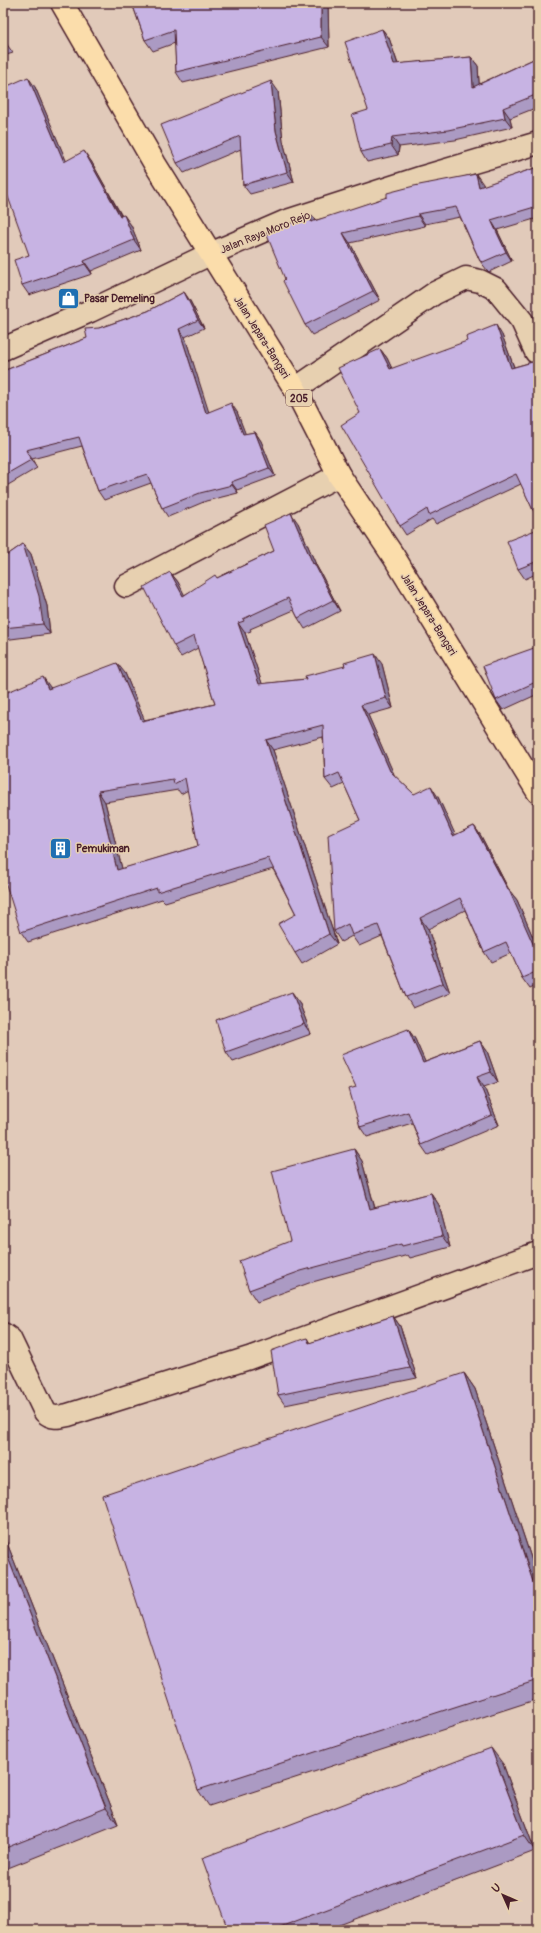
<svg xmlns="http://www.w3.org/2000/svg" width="541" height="1933" viewBox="0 0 541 1933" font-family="Pangolin,sans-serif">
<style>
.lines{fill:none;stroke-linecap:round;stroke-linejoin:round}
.minor-casing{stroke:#4a1f2b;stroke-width:25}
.tertiary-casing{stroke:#4a1f2b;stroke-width:25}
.primary-casing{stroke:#4a1f2b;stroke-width:25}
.minor{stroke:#e7d0b0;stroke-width:22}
.tertiary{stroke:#e7d0b0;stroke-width:22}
.primary{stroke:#fbddab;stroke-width:22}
.wall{fill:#ab9ac3;stroke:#4a1f2b;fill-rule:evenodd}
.shaded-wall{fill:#8b7d9f;stroke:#4a1f2b}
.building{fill:#c7b3e3;stroke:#4a1f2b;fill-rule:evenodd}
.labels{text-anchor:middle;stroke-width:3;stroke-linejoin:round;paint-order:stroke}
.shield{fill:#e7d0b0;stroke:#795453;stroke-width:1}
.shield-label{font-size:10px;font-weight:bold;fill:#4a1f2b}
.street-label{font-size:11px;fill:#4a1f2b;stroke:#e7d0b0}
.poi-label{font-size:11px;font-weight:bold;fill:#4a1f2b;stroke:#e7d0b0;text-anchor:start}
</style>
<rect width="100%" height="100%" fill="#e1caba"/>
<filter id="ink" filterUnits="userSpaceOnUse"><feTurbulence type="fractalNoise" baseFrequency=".025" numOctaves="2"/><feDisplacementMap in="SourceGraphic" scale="8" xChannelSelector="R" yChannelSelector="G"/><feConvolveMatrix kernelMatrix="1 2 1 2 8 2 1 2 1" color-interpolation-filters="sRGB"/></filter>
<g filter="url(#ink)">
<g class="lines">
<defs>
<g id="minor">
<polyline points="210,254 284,222 423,177 538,143"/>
<polyline points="295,389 435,293 466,278 480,281 496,289 522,321 536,352"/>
<polyline points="126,586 339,475"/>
<path d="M 3,1334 L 10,1339 L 45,1412 C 52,1419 59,1417 68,1415 L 249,1358 L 538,1253"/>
</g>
<polyline id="tertiary" points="3,349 90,311 210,254"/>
<polyline id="primary" points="62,3 155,164 295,389 339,475 394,557 538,792"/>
</defs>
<use href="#minor" class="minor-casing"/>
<use href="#tertiary" class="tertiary-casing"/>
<use href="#primary" class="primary-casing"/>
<use href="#minor" class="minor"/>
<use href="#tertiary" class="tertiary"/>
<use href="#primary" class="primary"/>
</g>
<g class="wall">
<polygon points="132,3 330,3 328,3 329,47 183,83 176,72 175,43 153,51 145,40"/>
<polygon points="382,29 389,38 398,64 471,57 478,66 479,84 538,57 538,107 510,118 512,127 455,140 399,147 398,155 367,162 361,152"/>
<polygon points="3,39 13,53 3,56"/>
<polygon points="35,87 66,161 91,161 122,216 131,225 141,250 91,271 92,274 29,295 22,285 29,255"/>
<polygon points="278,91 283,141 294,182 250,194 243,185 241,149 184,173 177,163"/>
<polygon points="538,167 538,218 497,230 512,261 489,272 487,270 480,261 460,217 425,224 425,226 350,243 380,300 312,335 305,325 285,279 316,220 483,184 483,186"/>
<polygon points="184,292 190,301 204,328 185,337 208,412 237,412 245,434 255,432 261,441 275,476 237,490 238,493 206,501 168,517 162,508 151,483 104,500 98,491 82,446 32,459 37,468 3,488 3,371 87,338 99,328 148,311"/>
<polygon points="502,335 514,367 536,361 538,363 538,517 533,510 521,484 436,524 432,519 406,535 400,526 360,413 380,349 387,358 392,369"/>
<path d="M 298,523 L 317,567 L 321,574 L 340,611 L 305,629 L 298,618 L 294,610 L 250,629 L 251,631 L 245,633 L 262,684 L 306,679 L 382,664 L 393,708 L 368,715 L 394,775 L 414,794 L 438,797 L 455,835 L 474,826 L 481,836 L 509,890 L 517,900 L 538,949 L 538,985 L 530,989 L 522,978 L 511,953 L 491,962 L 484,952 L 465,910 L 428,929 L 450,993 L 413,1008 L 406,997 L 382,936 L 359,946 L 352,936 L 341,942 L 334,931 L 360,820 L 344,784 L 333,789 L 325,779 L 323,737 L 273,750 L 337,944 L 302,964 L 295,953 L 296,914 L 273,869 L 165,902 L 162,899 L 28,942 L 21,932 L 50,687 L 51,688 L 125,673 L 144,720 L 215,704 L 198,648 L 181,657 L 174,646 L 170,572 L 178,582 L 184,595 L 217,578 L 274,551 ZM 178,790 L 181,794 L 188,790 L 198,846 L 122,869 L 105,802 Z"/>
<polygon points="538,529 538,573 525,579 518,569"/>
<polygon points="23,544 31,554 47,606 50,634 3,640 3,558"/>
<polygon points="534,648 538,654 538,694 503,710 496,700"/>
<polygon points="299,1002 311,1034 233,1062 226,1052"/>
<polygon points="408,1029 415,1039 425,1062 480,1041 487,1051 498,1082 484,1087 499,1125 428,1155 421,1145 412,1123 367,1137 360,1127 356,1087"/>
<polygon points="354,1149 362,1161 375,1208 431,1193 439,1205 450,1247 410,1258 408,1255 309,1283 257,1302 249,1290 290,1241"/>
<polygon points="393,1316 400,1326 417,1378 285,1405 278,1395 307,1338 310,1343"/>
<polygon points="464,1373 475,1389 538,1579 538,1699 209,1806 198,1790"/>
<polygon points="3,1533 118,1824 3,1870"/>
<polygon points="503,1764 535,1851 326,1930 228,1930"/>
</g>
<g class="shaded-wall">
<polygon points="321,3 328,3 329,47 321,37"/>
<polygon points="382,29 389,38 401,74 394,64"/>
<polygon points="471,57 478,66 480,96 473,87"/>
<polygon points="28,77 35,87 71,172 64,162"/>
<polygon points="271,81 278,91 283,141 294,182 287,172 276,131"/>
<polygon points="503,108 510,118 512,127 505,118"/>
<polygon points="392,137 399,147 398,155 391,145"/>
<polygon points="84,151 91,161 127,226 120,216"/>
<polygon points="476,174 483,184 485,197 479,187"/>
<polygon points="418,214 425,224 425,226 418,216"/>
<polygon points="124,215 131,225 141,250 134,240"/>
<polygon points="312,215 319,224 311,222"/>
<polygon points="491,220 497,230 512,261 506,252"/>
<polygon points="343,233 350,243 380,300 373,291"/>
<polygon points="84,261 91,271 92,274 85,264"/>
<polygon points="184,292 190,301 204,328 198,320"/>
<polygon points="496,325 502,335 518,378 511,368"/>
<polygon points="179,329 185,337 212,422 206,413"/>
<polygon points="380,349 387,358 397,379 390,369"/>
<polygon points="231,403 237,412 249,443 243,434"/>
<polygon points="255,432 261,441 275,476 269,468"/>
<polygon points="26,450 32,459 37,468 31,460"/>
<polygon points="231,482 237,490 238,493 232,485"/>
<polygon points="291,513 298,523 317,567 321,574 340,611 333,600 313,564"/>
<polygon points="23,544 31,554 47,606 50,634 43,624"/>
<polygon points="170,572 178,582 190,606 183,596"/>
<polygon points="238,623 245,633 266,695 259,684"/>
<polygon points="534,648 538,654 538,660"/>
<polygon points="375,654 382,664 393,708 386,698"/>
<polygon points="117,663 125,673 149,731 142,721"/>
<polygon points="43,677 50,687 55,700 48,689"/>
<polygon points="361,705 368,715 397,781 390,771"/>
<polygon points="266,740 273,750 337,944 329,934"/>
<polygon points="431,786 438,797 461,847 453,836"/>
<polygon points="98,791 105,802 125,880 117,870"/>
<polygon points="474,826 481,836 509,890 517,900 538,949 538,955 508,890"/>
<polygon points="420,918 428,929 450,993 443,983"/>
<polygon points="292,992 299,1002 311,1034 304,1024"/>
<polygon points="408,1029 415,1039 430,1073 423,1063"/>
<polygon points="480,1041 487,1051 498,1082 491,1072"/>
<polygon points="477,1077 484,1087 499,1125 492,1115"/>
<polygon points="354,1149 362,1161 378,1220 370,1209"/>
<polygon points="431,1193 439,1205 450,1247 442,1236"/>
<polygon points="393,1316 400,1326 417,1378 410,1368"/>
<polygon points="464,1373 475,1389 538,1579 538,1591 534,1585"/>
<polygon points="3,1533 118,1824 106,1808 3,1545"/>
<polygon points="491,1748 503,1764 535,1851 524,1835"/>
</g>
<g class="building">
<polygon points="132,3 321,3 321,37 176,72 174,30 145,40"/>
<polygon points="382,29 394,64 471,57 473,87 538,57 538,94 503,108 505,118 448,130 392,137 391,145 361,152 352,115 368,110 345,42"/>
<polygon points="3,39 6,43 3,44"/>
<polygon points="28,77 64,162 84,151 120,216 124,215 134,240 84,261 85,264 22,285 14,260 29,255 3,183 3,88"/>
<polygon points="271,81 276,131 287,172 243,185 240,136 177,163 161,125"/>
<polygon points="538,167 538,206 491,220 506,252 483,262 480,261 456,207 418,214 418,216 343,233 373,291 305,325 283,281 285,279 266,233 312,215 311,222 387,197 387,193 414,186 476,174 479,187"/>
<polygon points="184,292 198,320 179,329 206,413 231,403 243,434 255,432 269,468 231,482 232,485 200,493 162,508 147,474 98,491 79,437 26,450 31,460 3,476 3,371 87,338 85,329 99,328 148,311"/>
<polygon points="496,325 511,368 536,361 538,366 538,508 533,510 516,474 429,515 427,509 400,526 341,425 360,413 338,368 380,349 390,369 467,341 466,337"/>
<path d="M 291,513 L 313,564 L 314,563 L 333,600 L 298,618 L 288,598 L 243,619 L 244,621 L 238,623 L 259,684 L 306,679 L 305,676 L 345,666 L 344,663 L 375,654 L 386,698 L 361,705 L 390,771 L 414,794 L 431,786 L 453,836 L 474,826 L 508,890 L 509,890 L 538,955 L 538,971 L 522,978 L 506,942 L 484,952 L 460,898 L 420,918 L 443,983 L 406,997 L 378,925 L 352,935 L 348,924 L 334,931 L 328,835 L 360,820 L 339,773 L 325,779 L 323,725 L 266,740 L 329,934 L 295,953 L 278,924 L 296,914 L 268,858 L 157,892 L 157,888 L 21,932 L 3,875 L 3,694 L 43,677 L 48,689 L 117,663 L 142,721 L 215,704 L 194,636 L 174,646 L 144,587 L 170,572 L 183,596 L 215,575 L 217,578 L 274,551 L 264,525 ZM 185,778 L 198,846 L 117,870 L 98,791 L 173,779 L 174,784 Z"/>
<polygon points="538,529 538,561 518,569 507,541"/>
<polygon points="23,544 39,596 43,624 3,628 3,558"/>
<polygon points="534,648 538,660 538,681 496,700 483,666"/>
<polygon points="292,992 304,1024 226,1052 216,1020"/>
<polygon points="408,1029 423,1063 480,1041 491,1072 477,1077 492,1115 421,1145 408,1112 360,1127 349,1089 356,1087 341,1055"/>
<polygon points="538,1071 538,1083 534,1073"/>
<polygon points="354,1149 370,1209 431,1193 442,1236 402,1246 401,1244 301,1271 249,1290 239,1261 290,1241 272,1171"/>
<polygon points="393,1316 410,1368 278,1395 271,1351 303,1339 307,1338 309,1343"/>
<polygon points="464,1373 534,1585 538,1584 538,1680 198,1790 102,1495"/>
<polygon points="3,1545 106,1808 3,1849"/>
<polygon points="491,1748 524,1835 272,1930 228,1930 202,1858"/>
</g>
</g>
<defs>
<symbol id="shop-square" viewBox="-11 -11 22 22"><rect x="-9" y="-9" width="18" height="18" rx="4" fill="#1f6fb2" stroke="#e7d0b0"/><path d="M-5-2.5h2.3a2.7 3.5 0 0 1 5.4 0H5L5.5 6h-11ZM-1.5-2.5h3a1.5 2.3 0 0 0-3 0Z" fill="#fff"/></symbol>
<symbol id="building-square" viewBox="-11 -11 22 22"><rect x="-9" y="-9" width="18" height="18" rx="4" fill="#1f6fb2" stroke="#e7d0b0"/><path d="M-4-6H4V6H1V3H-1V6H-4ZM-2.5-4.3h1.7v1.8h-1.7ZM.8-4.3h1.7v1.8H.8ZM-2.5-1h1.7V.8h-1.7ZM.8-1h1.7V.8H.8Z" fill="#fff"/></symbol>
</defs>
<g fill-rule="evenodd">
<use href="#shop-square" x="56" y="286" width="25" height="25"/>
<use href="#building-square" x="48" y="836" width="25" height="25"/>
</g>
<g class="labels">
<rect class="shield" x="286" y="390" width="26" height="16" rx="3"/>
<g class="shield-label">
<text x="299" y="402">205</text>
</g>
<g class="street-label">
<text transform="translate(265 232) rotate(-22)" y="4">Jalan Raya Moro Rejo</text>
<text transform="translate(262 337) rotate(58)" y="4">Jalan Jepara-Bangsri</text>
<text transform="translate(429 614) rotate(58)" y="4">Jalan Jepara-Bangsri</text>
</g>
<g class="poi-label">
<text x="84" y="302">Pasar Demeling</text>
<text x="76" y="852">Pemukiman</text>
</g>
</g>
<rect width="541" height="1933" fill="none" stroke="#e7d0b0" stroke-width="16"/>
<rect x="8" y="8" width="525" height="1917" fill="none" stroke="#4a1f2b" stroke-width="1.5" filter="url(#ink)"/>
<g transform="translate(503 1895) rotate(315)" stroke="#e7d0b0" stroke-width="3" paint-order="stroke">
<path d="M0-3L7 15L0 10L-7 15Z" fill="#4a1f2b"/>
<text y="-6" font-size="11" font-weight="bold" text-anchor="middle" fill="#4a1f2b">U</text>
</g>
</svg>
